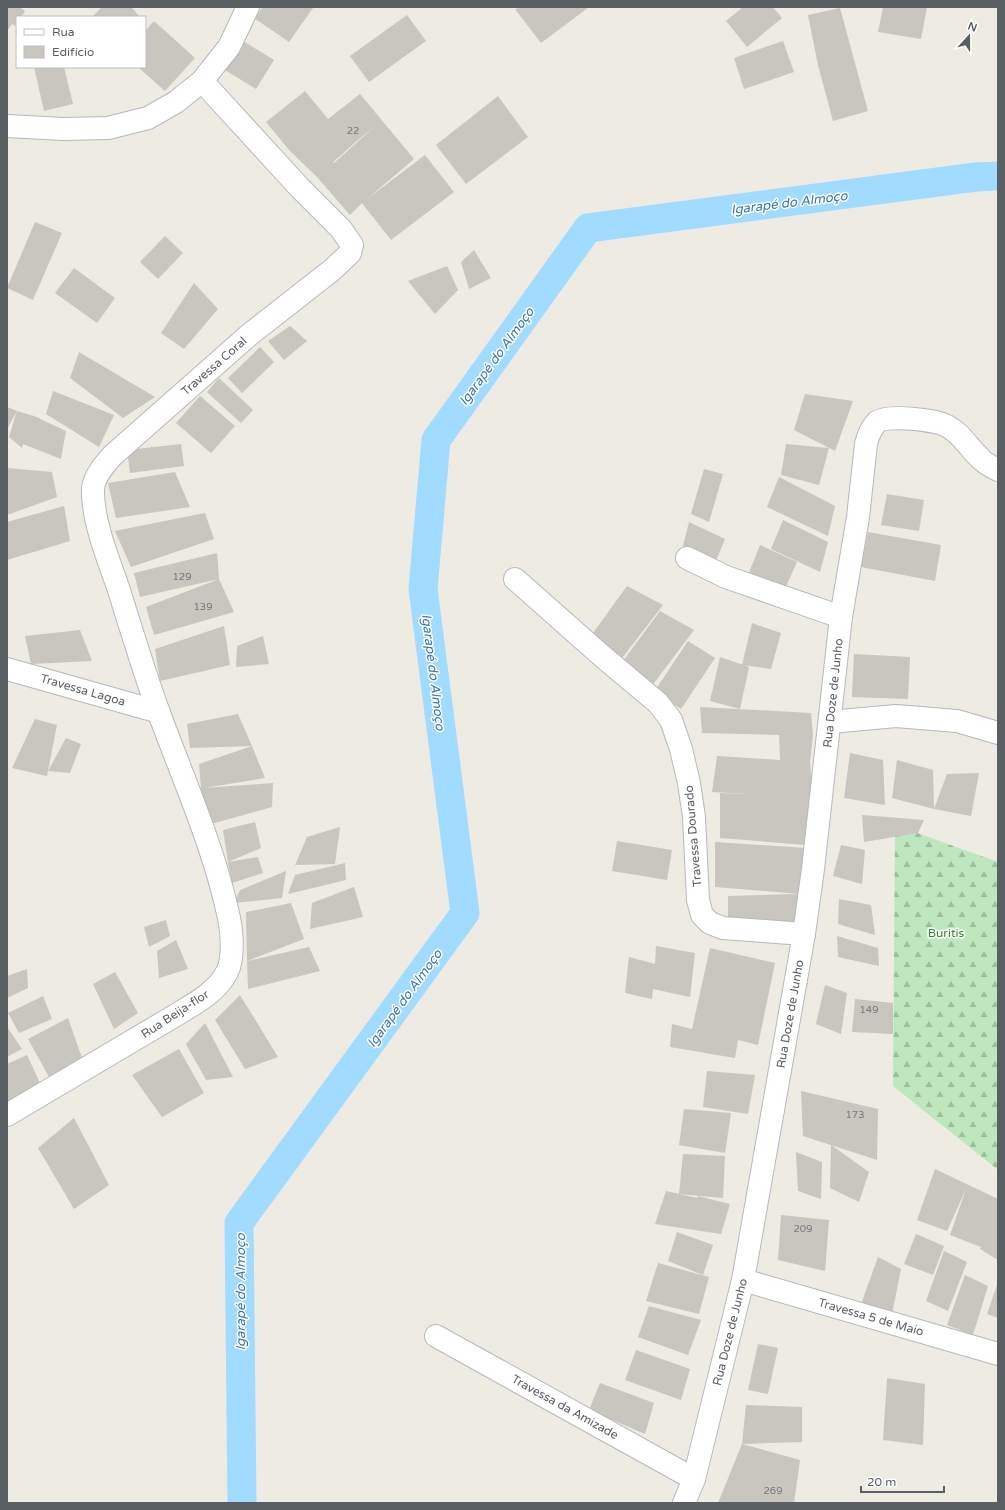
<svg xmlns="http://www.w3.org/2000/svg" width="1005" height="1510" viewBox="0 0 1005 1510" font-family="'Varela Round',sans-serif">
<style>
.forest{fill:url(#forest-firs)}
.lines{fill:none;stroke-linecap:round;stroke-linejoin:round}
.canal{stroke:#a1dbff;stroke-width:29}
.building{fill:#c9c5bf;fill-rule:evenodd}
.street-casing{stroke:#b5b9bd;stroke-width:24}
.street{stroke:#fff;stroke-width:22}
.labels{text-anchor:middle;stroke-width:3;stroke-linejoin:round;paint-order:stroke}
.number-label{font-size:10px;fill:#76787b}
.street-label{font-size:12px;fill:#5a5f64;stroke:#fff}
.park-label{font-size:12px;fill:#308530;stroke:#fff}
.water-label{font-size:13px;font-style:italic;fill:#3776ad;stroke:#fff}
</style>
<defs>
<pattern id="forest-firs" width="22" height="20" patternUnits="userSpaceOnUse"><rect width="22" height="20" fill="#bfe7bd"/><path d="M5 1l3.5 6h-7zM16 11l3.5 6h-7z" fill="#9ebe9d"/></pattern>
</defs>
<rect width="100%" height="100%" fill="#eeebe2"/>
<polygon class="forest" points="895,825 998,862 998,1170 893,1086"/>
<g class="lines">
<polyline class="canal" points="242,1503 239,1223 465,913 423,589 436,440 588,228 976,177 998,176"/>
</g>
<g class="building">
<polygon points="7,7 19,7 25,11 21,17 17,17 17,22 15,26 12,24 7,31"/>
<polygon points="102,7 131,7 140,17 92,17"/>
<polygon points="263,7 312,7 313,8 289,42 254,18"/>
<polygon points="519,7 589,7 541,43 515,9 520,8"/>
<polygon points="743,7 773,7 782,18 747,47 726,21"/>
<polygon points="883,7 927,7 921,39 878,32"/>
<polygon points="840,8 868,111 833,121 818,65 808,15"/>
<polygon points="407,15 426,41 369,82 350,56"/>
<polygon points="154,21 195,58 165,91 138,67 145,67 145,31"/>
<polygon points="243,41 274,60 256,89 225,70"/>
<polygon points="783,41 794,72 744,89 734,58"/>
<polygon points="34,67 64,67 73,104 44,111"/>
<path d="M 305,91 L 328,119 L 360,94 L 414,159 L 367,199 L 425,155 L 454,192 L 391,240 L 362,203 L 350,215 L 317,177 L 290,151 L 266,122 ZM 374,127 L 334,163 L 333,162 L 358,140 Z"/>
<polygon points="498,96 528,137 466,184 436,145"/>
<polygon points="35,222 62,233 33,300 7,288"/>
<polygon points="165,236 183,253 158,279 140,262"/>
<polygon points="474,250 491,278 469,289 461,262"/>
<polygon points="447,266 458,290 435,314 408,281"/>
<polygon points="74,268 115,298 97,323 55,293"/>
<polygon points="194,283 218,309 184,349 161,333"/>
<polygon points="290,326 307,341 284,360 268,341"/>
<polygon points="260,347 274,362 242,393 228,378"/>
<polygon points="79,352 155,397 123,418 70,378"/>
<polygon points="219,378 253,410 241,423 207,392"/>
<polygon points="53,391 114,415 99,447 46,414"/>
<polygon points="805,394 853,401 835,451 794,430"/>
<polygon points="200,396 235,426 211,453 176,423"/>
<polygon points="7,407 17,411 7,429"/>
<polygon points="17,411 34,416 66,431 61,459 23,444 22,448 9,437"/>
<polygon points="181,444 184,466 130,473 127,450"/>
<polygon points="786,444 829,448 819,485 781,475"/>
<polygon points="7,468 52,472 57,497 7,515"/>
<polygon points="704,469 723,474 709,522 691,514"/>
<polygon points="175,472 190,507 116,518 108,483"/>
<polygon points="779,477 835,506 828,536 767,507"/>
<polygon points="887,494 924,500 919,531 881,525"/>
<polygon points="64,506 70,541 7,560 7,522"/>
<polygon points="205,513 214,539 131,567 115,531"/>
<polygon points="783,520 828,542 820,572 771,549"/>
<polygon points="689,522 725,539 715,563 682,550"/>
<polygon points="868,532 941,545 935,581 861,567"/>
<polygon points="760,545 797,562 784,591 748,575"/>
<polygon points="217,553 219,579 140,597 134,573"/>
<polygon points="219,579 234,612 154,635 146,607"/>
<polygon points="627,586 663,605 619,662 588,640"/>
<polygon points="660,611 694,630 651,687 620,665"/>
<polygon points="752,623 781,633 771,669 742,665"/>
<polygon points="224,626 230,665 160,681 155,649"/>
<polygon points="80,630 92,661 31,664 25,636"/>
<polygon points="263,636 269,664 236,667 237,646"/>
<polygon points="688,641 715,658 681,709 654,692"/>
<polygon points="854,654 910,657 908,699 852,697"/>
<polygon points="720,657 749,667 740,709 710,701"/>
<polygon points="700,707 811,713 813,735 810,762 813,799 805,845 720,838 720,793 748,794 712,792 717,756 780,760 779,735 702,733"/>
<polygon points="238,714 252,746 190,748 187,724"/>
<polygon points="35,719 57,725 47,776 12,768"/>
<polygon points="66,738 81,744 70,773 48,771"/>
<polygon points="252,746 265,778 204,788 273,783 272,807 204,826 199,764"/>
<polygon points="850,753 883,760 885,805 844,798"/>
<polygon points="897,760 933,770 934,809 892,798"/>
<polygon points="979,773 971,816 934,809 947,774"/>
<polygon points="862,815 924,820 918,833 864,842"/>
<polygon points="255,822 261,848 228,862 223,830"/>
<polygon points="340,827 335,864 295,865 307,837"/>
<polygon points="617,841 672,850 667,880 612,871"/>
<polygon points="715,842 807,848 800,894 715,887"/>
<polygon points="841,845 865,850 862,884 833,876"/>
<polygon points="258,857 263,873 232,883 228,862"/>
<polygon points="345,863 346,880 288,894 295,875"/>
<polygon points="286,871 282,898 234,903 240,890"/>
<polygon points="354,887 363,917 310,929 312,903"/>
<polygon points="800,894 799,925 728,919 728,896"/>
<polygon points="839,899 871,905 875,935 838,924"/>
<polygon points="291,903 304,939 247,961 246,912"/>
<polygon points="166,920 170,936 149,947 144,927"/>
<polygon points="837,936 878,948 879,966 838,957"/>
<polygon points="176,940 188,969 159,978 157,951"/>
<polygon points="656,946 695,953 690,997 653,989 652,999 625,993 629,957 655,964"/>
<polygon points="309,947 320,971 248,989 247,961"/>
<polygon points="710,948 775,963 758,1045 738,1040 735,1058 670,1047 672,1024 692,1029"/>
<polygon points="27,969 28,988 7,998 7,976"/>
<polygon points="115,972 138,1013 114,1029 93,984"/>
<polygon points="825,985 847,993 841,1034 816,1024"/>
<polygon points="240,995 278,1057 245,1069 215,1020"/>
<polygon points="43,996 52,1019 19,1033 8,1013"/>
<polygon points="855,999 893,1003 893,1034 852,1032"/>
<polygon points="68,1018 82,1058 49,1077 28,1039"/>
<polygon points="205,1023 233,1077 206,1080 186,1044"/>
<polygon points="7,1027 22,1049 7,1057"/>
<polygon points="179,1049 204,1093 162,1117 132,1075"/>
<polygon points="27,1055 40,1083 7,1103 7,1064"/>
<polygon points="707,1071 755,1075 748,1114 703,1107"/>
<polygon points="801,1091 878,1109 877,1160 803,1136"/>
<polygon points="684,1109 731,1113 725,1153 679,1145"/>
<polygon points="74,1118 109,1185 74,1209 38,1148"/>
<polygon points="831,1145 869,1172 859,1202 830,1188"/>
<polygon points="796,1152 822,1162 821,1199 798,1191"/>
<polygon points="683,1154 725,1156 723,1198 679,1194"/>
<polygon points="935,1169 998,1199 998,1260 980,1249 981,1247 950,1235 966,1189 947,1231 917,1220"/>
<polygon points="666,1191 697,1198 698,1196 730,1204 721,1234 655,1224"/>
<polygon points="781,1215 829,1220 825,1271 778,1260"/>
<polygon points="677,1232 713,1245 703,1275 668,1261"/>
<polygon points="916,1234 944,1246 933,1275 904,1264"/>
<polygon points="944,1251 967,1262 948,1311 926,1301"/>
<polygon points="878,1257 901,1269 891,1319 860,1307"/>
<polygon points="658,1263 709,1277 699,1314 646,1301"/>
<polygon points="965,1275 988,1286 973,1335 947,1325"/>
<polygon points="998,1282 998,1318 987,1314"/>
<polygon points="649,1306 701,1320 688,1355 638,1337"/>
<polygon points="758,1344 778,1348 768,1394 748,1390"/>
<polygon points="636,1350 690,1369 681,1400 625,1380"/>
<polygon points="887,1378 925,1384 923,1445 883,1440"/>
<polygon points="600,1383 654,1403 645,1434 589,1410"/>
<polygon points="746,1405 802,1407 802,1442 742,1444"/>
<polygon points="742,1444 800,1460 794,1503 718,1503"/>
</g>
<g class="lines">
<defs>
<g id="street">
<polyline points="7,126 63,129 108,128 148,118 176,102 202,81 229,47 248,7"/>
<polyline points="687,558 726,577 841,617"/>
<polyline points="515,579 602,656 658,703 671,720 681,749 689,783 694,817 698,900 702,915 710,923 723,928 804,934"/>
<polyline points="7,669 159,712"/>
<polyline points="830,722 896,716 957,721 998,733"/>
<path d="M 7,1115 L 176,1015 C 194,1004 217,992 227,972 C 234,959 232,932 229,918 C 214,847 184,781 159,713 C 144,672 131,629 118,587 C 108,559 92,519 93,489 C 94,476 105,464 113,455 L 249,335 L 332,270 L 350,253 L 352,245 L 341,229 L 299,187 L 202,81"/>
<polyline points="743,1280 998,1354"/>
<polyline points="436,1336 694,1479"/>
<path d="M 684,1503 L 694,1479 L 743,1280 L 804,934 L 813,869 L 841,617 L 858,517 L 866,444 C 868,436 871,428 877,422 C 888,414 936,420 947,426 C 961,433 969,448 980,458 C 984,463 992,467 998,470"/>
</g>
</defs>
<use href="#street" class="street-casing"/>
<use href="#street" class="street"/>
</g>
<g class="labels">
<g class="number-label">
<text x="353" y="134">22</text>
<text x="182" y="580">129</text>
<text x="203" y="610">139</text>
<text x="869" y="1013">149</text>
<text x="855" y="1118">173</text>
<text x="803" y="1232">209</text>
<text x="773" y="1494">269</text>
</g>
<g class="street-label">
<text transform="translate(214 366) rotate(-41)" y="4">Travessa Coral</text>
<text transform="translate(83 690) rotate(16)" y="4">Travessa Lagoa</text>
<text transform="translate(833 693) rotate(-84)" y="4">Rua Doze de Junho</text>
<text transform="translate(693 836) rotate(-95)" y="4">Travessa Dourado</text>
<text transform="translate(175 1014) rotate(-33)" y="4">Rua Beija-flor</text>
<text transform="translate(790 1014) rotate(-80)" y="4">Rua Doze de Junho</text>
<text transform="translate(871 1317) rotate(16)" y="4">Travessa 5 de Maio</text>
<text transform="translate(730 1332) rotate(-76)" y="4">Rua Doze de Junho</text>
<text transform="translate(565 1407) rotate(29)" y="4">Travessa da Amizade</text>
</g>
<g class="park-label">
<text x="946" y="937">Buritis</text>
</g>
<g class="water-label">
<text transform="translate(789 202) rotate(-7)" y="5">Igarapé do Almoço</text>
<text transform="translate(496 356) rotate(-54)" y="5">Igarapé do Almoço</text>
<text transform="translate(434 672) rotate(83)" y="5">Igarapé do Almoço</text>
<text transform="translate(404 998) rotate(-54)" y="5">Igarapé do Almoço</text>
<text transform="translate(240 1292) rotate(-90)" y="5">Igarapé do Almoço</text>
</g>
</g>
<rect width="1005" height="1510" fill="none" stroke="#5a5f64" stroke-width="16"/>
<rect x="16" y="16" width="130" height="52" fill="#ffffff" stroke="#bdbfc1"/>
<rect x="24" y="29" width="20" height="6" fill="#ffffff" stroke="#bdbfc1"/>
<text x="52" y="36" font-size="12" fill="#5a5f64">Rua</text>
<rect x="24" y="46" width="20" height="12" fill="#c9c5bf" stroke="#bdbfc1"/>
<text x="52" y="56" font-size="12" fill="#5a5f64">Edifício</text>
<g transform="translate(969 36) rotate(21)" stroke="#ffffff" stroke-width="3" paint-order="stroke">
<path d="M0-3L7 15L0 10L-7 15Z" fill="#5a5f64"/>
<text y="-6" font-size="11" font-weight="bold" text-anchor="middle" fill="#5a5f64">N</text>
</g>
<path d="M861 1486v6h83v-6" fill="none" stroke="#5a5f64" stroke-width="2"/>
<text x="867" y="1486" font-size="12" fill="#5a5f64" stroke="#ffffff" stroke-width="3" paint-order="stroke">20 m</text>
</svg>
